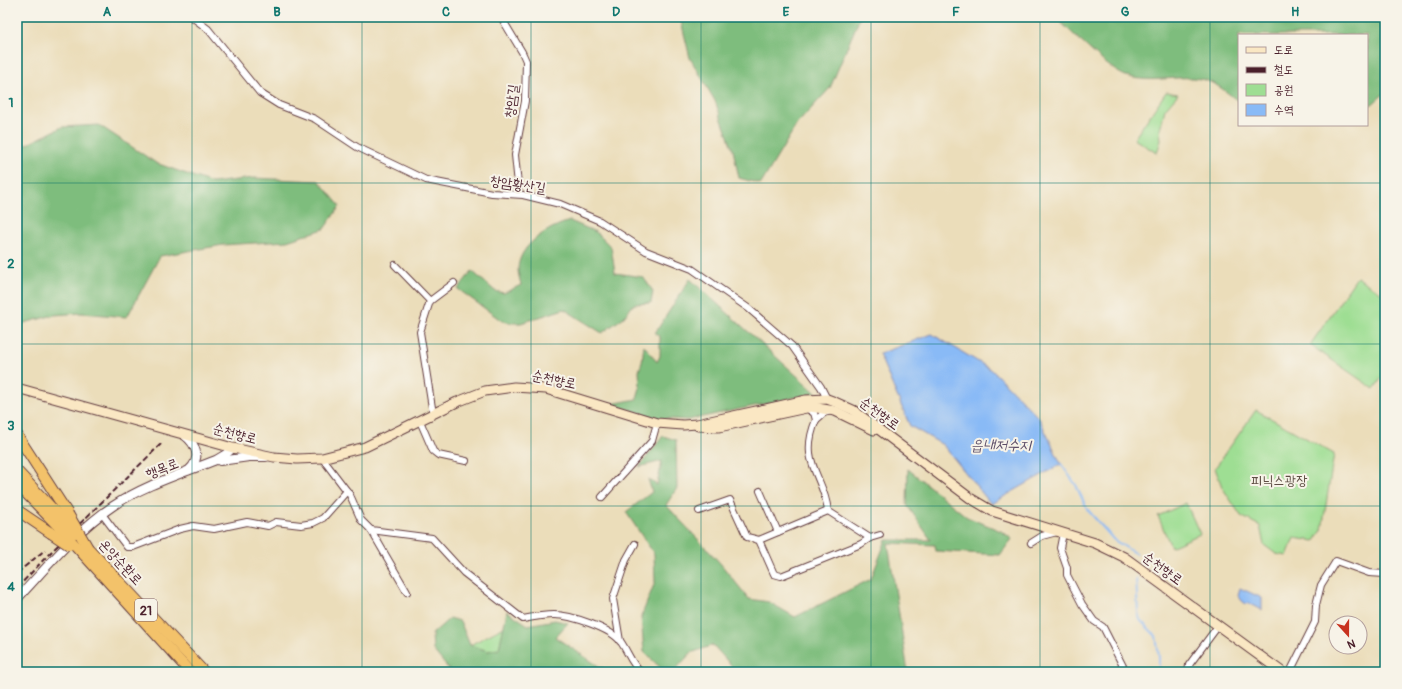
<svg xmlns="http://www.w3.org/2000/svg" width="1402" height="689" viewBox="0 0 1402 689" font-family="Pangolin,'Poor Story',sans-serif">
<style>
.green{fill:#9ede93;stroke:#747e5f}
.forest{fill:#7ebd7d;stroke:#646e54}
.water{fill:#89baf6;stroke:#6a6c90}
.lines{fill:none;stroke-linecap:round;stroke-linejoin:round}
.stream{stroke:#89baf6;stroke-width:2}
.minor-casing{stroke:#623c40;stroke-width:8}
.tertiary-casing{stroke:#623c40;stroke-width:10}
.secondary-casing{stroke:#623c40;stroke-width:11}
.trunk-casing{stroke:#623c40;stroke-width:12}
.minor{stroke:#fff;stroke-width:6}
.tertiary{stroke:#fff;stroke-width:8}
.secondary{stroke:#fae7c3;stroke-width:9}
.trunk{stroke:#f3c26a;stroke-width:10}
.rail{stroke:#4a1f2b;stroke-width:2;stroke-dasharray:6 3;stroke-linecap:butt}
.trunk-bridge-casing{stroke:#623c40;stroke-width:12;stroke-linecap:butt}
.trunk-bridge{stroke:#f3c26a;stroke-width:10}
.grid{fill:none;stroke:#0f766e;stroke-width:1;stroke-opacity:0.55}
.labels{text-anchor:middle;stroke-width:4;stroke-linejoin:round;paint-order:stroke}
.shield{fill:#f7f3e8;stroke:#7e5f64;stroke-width:1}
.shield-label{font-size:13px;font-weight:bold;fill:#4a1f2b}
.street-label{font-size:14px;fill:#4a1f2b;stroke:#f7f3e8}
.park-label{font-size:14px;fill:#5f4f45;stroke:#f7f3e8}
.water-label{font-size:15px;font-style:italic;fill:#5d4e68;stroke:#f7f3e8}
.neatline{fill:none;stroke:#0f766e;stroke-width:1.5}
.grid-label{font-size:13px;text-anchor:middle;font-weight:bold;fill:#0f766e}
</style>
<rect width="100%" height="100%" fill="#f7f3e8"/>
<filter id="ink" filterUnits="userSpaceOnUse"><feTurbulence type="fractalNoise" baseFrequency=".025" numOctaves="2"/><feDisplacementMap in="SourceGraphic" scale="8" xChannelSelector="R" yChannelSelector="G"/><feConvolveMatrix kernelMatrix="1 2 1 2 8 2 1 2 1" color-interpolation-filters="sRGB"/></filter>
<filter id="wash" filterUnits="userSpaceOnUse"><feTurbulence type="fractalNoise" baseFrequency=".012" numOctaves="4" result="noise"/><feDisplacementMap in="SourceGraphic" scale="16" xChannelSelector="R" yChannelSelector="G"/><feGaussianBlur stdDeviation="0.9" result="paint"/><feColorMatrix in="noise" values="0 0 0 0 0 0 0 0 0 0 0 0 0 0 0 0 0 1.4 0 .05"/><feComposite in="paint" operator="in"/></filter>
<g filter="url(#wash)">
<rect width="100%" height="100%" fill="#ebddba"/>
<g class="green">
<polygon points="1166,92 1178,94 1165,109 1160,129 1161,140 1157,153 1134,139"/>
<polygon points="1357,277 1385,296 1385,373 1374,389 1310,345"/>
<polygon points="1256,410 1334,454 1322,530 1315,541 1294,538 1287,556 1276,554 1264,545 1260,526 1241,516 1222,487 1215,468"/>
<polygon points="1186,503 1200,534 1171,547 1158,516"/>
<polygon points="504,627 499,649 488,651 470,645"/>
</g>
<g class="forest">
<polygon points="680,17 860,17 830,88 797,124 761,184 739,178 733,150 715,101 690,58"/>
<path d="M 1055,17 L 1385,17 L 1385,93 L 1371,105 L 1367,102 L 1367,35 L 1239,35 L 1239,102 C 1229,94 1218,84 1205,80 C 1180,73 1152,85 1126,76 C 1108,70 1071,31 1055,17 Z"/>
<polygon points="99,125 156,163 212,183 253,178 319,181 340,206 324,229 287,241 223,245 160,256 127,317 82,313 54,315 17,325 17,141 24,146 62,127"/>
<path d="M 570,221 L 596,232 L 611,247 L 615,273 L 643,277 L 653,291 L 651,303 L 634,304 L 624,317 L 602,333 L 564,309 L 521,323 L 512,323 L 502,321 L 458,289 L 472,271 L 495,291 L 504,293 L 521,285 C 520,280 518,274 518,269 C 519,244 549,227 570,221 Z"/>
<polygon points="690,279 816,393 688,420 657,418 611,404 637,399 640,387 639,371 642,362 644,345 657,362 660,356 660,337 655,333"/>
<polygon points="663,436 676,440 677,488 666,505 720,563 749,599 769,602 795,617 871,579 886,540 931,540 907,505 908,469 967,517 1001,531 1012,539 1000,555 936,551 935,545 888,543 908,672 737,672 713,645 691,653 673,672 665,672 644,652 641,617 655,582 654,554 626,512 652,492 648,479 657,485 662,461 639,467"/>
<polygon points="507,611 528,625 555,620 568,623 555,637 600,667 611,672 451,672 433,650 432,634 450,618 460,621 470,645 488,651 499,649"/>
</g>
<g class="water">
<polygon points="932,334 992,370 1039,418 1061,464 991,504 943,445 910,426 879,354"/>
<polygon points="1240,588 1262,598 1262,610 1249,603 1246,604 1242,601 1238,595"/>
</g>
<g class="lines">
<g class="stream">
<polyline points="1061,464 1076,485 1087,509 1114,540 1136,554"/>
<polyline points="1136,578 1138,613 1140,620 1156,636 1159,657 1159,672"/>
</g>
</g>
</g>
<g filter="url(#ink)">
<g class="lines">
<defs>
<g id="minor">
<polyline points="192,17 208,29 260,93 279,105 315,119 357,147 426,180 492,193 523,195 560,204 600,221 646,251 692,269 748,308 792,346 821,387 827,399"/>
<polyline points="501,17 522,52 526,61 525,101 515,155 519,194"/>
<polyline points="395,265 430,301"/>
<polyline points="806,408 814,413 816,420 824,413 831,411"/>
<polyline points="433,414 420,332 430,301 454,283"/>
<path d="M 816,420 C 798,463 824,475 828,511 L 870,538 L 880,535"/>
<polyline points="420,421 433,451 438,455 466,461"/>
<path d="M 322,458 L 350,495 L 361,520 L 371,530 L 432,538 L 464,573 L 523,619 C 533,617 544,615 554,615 C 570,615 611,628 621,642 C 628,652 631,664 641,672"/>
<polyline points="760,491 778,532"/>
<polyline points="602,497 652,441 657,423"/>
<polyline points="699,511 730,500 747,537 759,540"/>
<polyline points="828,511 759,540 774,574 781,576 861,544 870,538"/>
<polyline points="102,514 127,547 133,547 180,529 193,526 214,529 247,522 268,526 276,522 301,525 313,523 323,518 347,491"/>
<polyline points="371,530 407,592"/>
<polyline points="1063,533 1060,548 1067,568 1067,575 1082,604 1094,621 1103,627 1126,672"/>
<polyline points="1031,543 1042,536 1057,532"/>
<polyline points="620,641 613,599 626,560 635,544"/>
<polyline points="1188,672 1189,665 1218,626"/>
<polyline points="1290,672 1315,622 1316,605 1321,585 1336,561 1369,573 1385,574"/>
</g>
<g id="tertiary">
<path d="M 184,435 C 196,444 202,458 189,470"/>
<polyline points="220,461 249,457 266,457"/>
<path d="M 17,599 C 47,567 77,530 113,506 C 144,485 181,474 216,460 L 226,454 L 233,448"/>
</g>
<g id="secondary">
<polyline points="17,388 233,448 274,457 297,459 322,458 365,447 457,402 485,391 514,387 546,389 657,423 683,425 697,424 806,400 827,399 835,402 853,410 970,498 992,511 1095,543 1124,557 1282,672"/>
<polyline points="698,426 719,427 811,407 835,411 874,430"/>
</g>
<g id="trunk">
<polyline points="17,435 68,514"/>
<polyline points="17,471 62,519"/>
<polyline points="17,484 57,525"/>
<polyline points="17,510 51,533"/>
<polyline points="88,548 204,672"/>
<polyline points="84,555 190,672"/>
</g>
</defs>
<use href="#minor" class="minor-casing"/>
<use href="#tertiary" class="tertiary-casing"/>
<use href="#secondary" class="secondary-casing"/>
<use href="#trunk" class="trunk-casing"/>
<use href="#minor" class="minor"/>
<use href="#tertiary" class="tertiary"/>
<use href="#secondary" class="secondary"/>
<use href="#trunk" class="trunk"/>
<g class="rail">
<polyline points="17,573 45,550"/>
<polyline points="17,588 48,555 161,444"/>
</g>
<defs>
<g id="trunk-bridge">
<polyline points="68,514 88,548"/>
<polyline points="62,519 75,533"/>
<polyline points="57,525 84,555"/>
<polyline points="51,533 69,545"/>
</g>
</defs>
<use href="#trunk-bridge" class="trunk-bridge-casing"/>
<use href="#trunk-bridge" class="trunk-bridge"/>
</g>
</g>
<path class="grid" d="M 192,17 L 192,672M 362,17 L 362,672M 531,17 L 531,672M 701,17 L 701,672M 871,17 L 871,672M 1040,17 L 1040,672M 1210,17 L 1210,672M 17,183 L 1385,183M 17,344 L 1385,344M 17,506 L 1385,506"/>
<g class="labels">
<rect class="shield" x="135" y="599" width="22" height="22" rx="3"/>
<g class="shield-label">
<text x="146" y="615">21</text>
</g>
<g class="street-label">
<text transform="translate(511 101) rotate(-83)" y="5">창암길</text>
<text transform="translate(518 184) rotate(8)" y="5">창암황산길</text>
<text transform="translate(554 379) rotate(12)" y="5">순천향로</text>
<text transform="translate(880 413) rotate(36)" y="5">순천향로</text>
<text transform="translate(235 433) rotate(15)" y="5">순천향로</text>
<text transform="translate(162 468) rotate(-21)" y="5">행목로</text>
<text transform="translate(121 562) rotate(47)" y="5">온양순환로</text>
<text transform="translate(1163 568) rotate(36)" y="5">순천향로</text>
</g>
<g class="park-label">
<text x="1279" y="485">피닉스광장</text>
</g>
<g class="water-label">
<text x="1001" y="450">읍내저수지</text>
</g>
</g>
<rect width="1402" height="689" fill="none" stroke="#f7f3e8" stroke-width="44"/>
<rect x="1238" y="34" width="130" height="92" fill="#f7f3e8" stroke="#b29e9c"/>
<rect x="1246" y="47" width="20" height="6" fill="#fae7c3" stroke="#b29e9c"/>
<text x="1274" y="54" font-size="12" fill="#4a1f2b">도로</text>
<rect x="1246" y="67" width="20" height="6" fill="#4a1f2b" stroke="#b29e9c"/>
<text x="1274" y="74" font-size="12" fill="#4a1f2b">철도</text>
<rect x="1246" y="84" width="20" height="12" fill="#9ede93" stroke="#b29e9c"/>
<text x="1274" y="94" font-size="12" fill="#4a1f2b">공원</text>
<rect x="1246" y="104" width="20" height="12" fill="#89baf6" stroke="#b29e9c"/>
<text x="1274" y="114" font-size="12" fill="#4a1f2b">수역</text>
<g transform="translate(1348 635) rotate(159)"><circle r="19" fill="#f7f3e8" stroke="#b29e9c"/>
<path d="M0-3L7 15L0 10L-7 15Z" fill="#c8321e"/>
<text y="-6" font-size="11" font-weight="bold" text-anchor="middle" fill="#4a1f2b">N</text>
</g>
<rect x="22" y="22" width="1358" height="645" class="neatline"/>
<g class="grid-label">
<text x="107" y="16">A</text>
<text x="277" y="16">B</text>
<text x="446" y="16">C</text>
<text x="616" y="16">D</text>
<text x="786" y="16">E</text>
<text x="956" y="16">F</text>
<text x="1125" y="16">G</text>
<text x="1295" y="16">H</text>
<text x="11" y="107">1</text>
<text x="11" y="268">2</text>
<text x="11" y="430">3</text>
<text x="11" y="591">4</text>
</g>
</svg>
